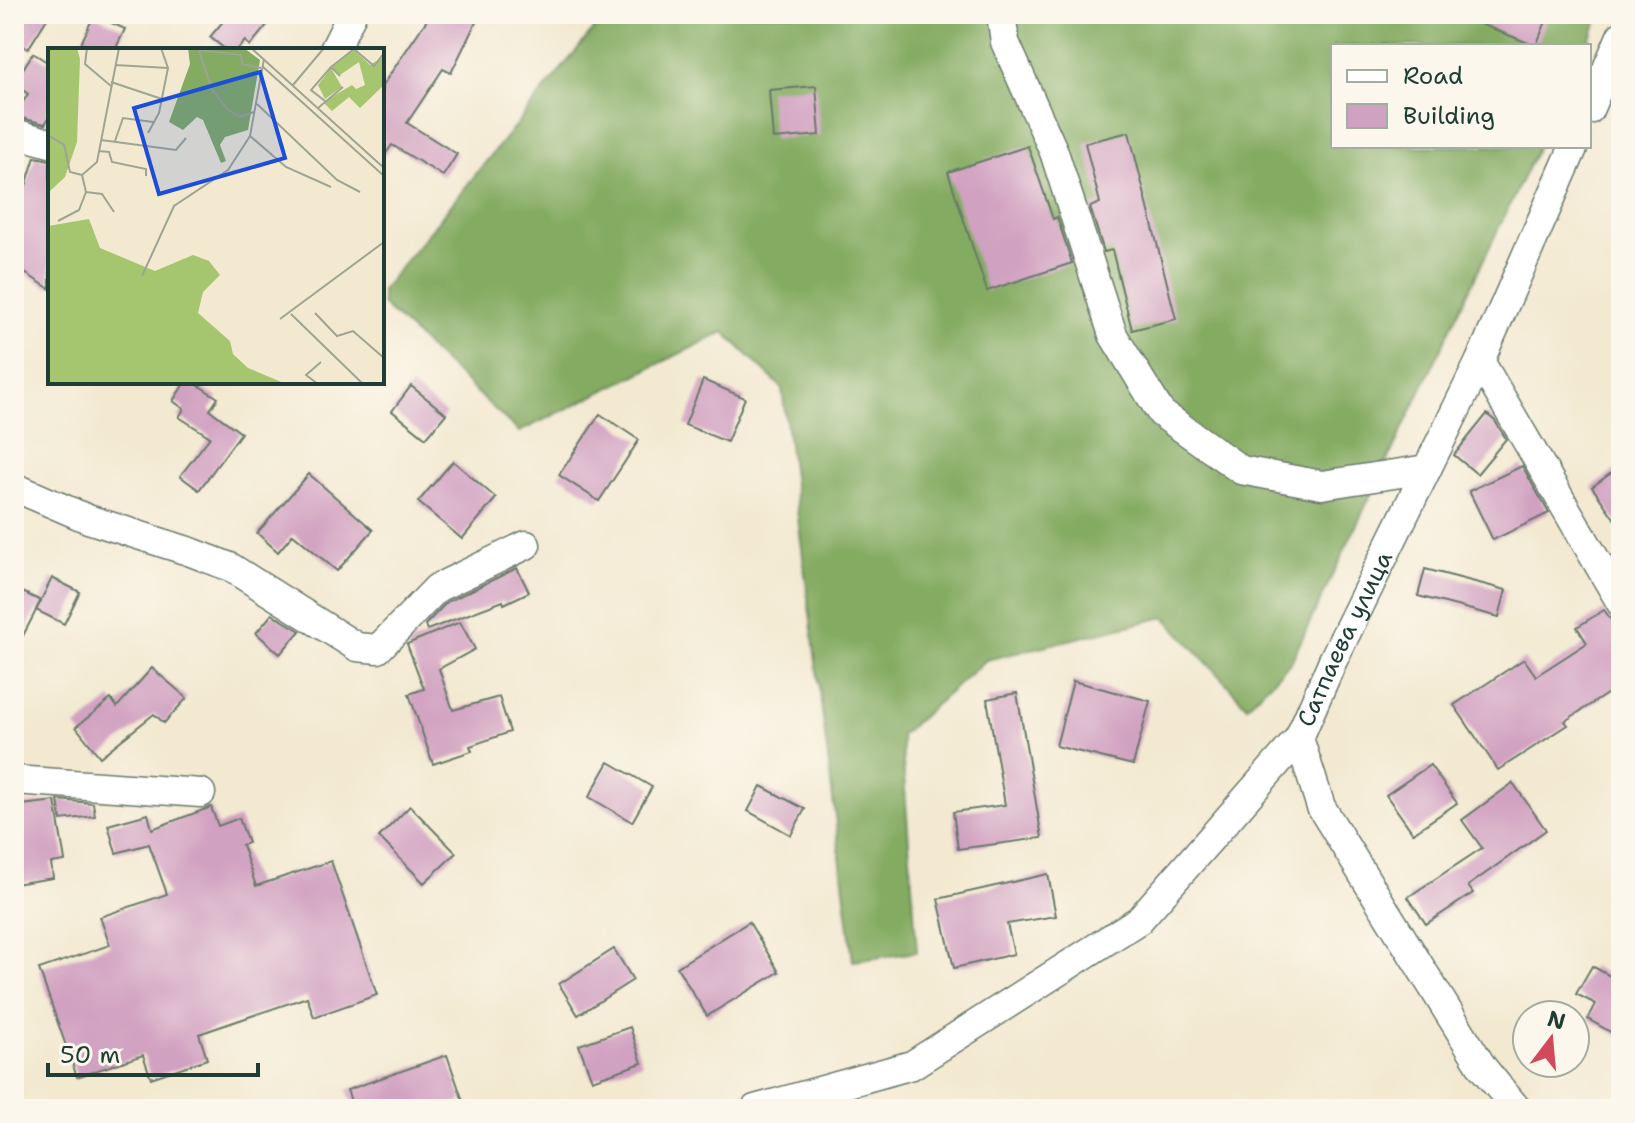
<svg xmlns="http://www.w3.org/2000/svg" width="1635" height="1123" viewBox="0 0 1635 1123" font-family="'Shantell Sans',sans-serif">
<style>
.forest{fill:#84ab62;stroke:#52744b;stroke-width:2}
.building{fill:#d1a1c1}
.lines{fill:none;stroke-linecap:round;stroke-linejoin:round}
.minor-casing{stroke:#69796b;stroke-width:31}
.minor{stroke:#fff;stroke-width:28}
.labels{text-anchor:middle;stroke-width:8;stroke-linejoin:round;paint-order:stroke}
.street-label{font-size:24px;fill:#1f3d34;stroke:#fbf7ec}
.inset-road{fill:none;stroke:#9ea492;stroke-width:2}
.view{fill:#1d4ed8;fill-opacity:0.15;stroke:#1d4ed8;stroke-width:4}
.inset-edge{fill:none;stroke:#1f3d34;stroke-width:4}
</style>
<rect width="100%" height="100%" fill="#fbf7ec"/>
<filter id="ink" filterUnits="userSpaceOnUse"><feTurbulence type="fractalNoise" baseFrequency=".0125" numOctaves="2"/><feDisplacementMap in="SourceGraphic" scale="16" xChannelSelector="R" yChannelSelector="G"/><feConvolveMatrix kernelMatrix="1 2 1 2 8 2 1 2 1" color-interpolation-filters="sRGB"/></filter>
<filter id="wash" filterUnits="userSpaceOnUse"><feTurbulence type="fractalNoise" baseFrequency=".006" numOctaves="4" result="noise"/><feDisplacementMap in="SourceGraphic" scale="32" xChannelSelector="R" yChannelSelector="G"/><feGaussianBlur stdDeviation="1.8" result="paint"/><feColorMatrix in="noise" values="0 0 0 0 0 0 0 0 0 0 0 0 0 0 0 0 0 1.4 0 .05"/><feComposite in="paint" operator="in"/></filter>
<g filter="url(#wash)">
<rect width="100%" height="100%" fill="#f3e9d1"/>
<polygon class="forest" points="606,14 1601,14 1586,46 1333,46 1333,146 1538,146 1291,662 1247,706 1165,617 986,660 901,735 917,952 853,961 782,388 724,332 519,432 382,304 382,290"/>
<g id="blocks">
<g class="building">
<polygon points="14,14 50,14 28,49 14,40"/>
<polygon points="229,14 276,14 250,46 245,41 237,50 226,50 210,37"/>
<polygon points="431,14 480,14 451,73 443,69 407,123 457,154 443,176 392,145 382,159 382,86"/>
<polygon points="1455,14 1549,14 1536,46"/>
<polygon points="94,15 125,29 115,50 78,50"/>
<polygon points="33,53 47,62 50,58 50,116 45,124 14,116 28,94 14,83"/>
<polygon points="816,86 820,135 773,139 769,90"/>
<polygon points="1129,132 1176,319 1132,330 1112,250 1104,252 1090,207 1100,203 1085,143"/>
<polygon points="1028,146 1053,219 1057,217 1072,263 987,291 948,172"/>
<polygon points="35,157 50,160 50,289 14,266 14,194 22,198"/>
<polygon points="703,380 745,398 727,442 685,425"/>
<polygon points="185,382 193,382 218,398 210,410 241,433 199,490 180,476 210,437 179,417 184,409 173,401"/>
<polygon points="411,386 446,414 426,438 392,411"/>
<polygon points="600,414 639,440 599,501 559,475"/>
<polygon points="1487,414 1495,421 1506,439 1477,474 1454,455"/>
<polygon points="453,461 496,498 462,539 418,502"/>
<polygon points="1522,466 1549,513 1493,540 1469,491"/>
<polygon points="1621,466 1621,528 1592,487"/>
<polygon points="309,474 373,530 337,571 293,534 278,552 257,533"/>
<polygon points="517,568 529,592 504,604 503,601 427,630 425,625 447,602"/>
<polygon points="1425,569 1506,590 1499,617 1418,596"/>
<polygon points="52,578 80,592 64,624 36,610"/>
<polygon points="14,588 41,601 14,653"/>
<polygon points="1604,610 1613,622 1621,620 1621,685 1565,721 1568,725 1498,770 1454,705 1524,659 1536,676 1587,643 1577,627"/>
<polygon points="272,614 300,631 280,654 256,633"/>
<polygon points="460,622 475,649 439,669 453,710 499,697 510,732 470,746 472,751 433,764 409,694 424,689 407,644"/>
<polygon points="152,668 187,698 164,723 154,714 100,757 76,727 111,699 117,707"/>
<polygon points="1073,681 1150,701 1133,765 1056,746"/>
<polygon points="1017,693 1042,838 958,849 953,812 1005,805 987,699"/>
<polygon points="609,762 652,787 632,822 589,797"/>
<polygon points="1430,765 1457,803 1413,833 1386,795"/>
<polygon points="1513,783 1546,830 1468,886 1473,893 1426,924 1408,897 1482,848 1462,820"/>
<polygon points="761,786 805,809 791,835 748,811"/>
<polygon points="58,800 93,803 95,816 61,820"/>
<polygon points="55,801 65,861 51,863 53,878 14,884 14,806"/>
<polygon points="410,806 456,853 424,883 379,837"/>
<polygon points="211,807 218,826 239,818 248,843 242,845 256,886 331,861 377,995 314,1017 307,997 199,1034 207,1059 151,1078 143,1055 77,1077 39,969 110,945 100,917 167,894 149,844 116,853 108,825 148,814 152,829"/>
<polygon points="1048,874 1056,916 1007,924 1014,954 954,968 938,899"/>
<polygon points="749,922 779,972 707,1016 677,967"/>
<polygon points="614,949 633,980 578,1015 559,984"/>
<polygon points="1592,966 1621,982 1621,1038 1588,1019 1596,1004 1576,994"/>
<polygon points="630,1027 642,1063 592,1080 579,1045"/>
<polygon points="447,1055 463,1101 439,1109 354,1109 347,1090"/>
</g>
</g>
</g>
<g filter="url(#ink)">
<use href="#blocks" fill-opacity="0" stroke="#69796b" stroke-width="2"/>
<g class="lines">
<defs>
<g id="minor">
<polyline points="1001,14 1005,42 1054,152 1113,335 1161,413 1241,470 1322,485 1427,469"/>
<polyline points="334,50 352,14"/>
<polyline points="1589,110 1621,36"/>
<polyline points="14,133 50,143"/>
<polyline points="1480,361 1621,603"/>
<polyline points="14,487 88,519 191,552 230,567 357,647 378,649 437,588 526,545"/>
<polyline points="14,780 201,793"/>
<polyline points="755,1109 912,1065 1139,920 1299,738"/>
<path id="s1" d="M 1517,1109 L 1483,1068 L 1321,807 L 1299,738 L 1333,660 L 1480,361 L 1574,146"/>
</g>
</defs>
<use href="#minor" class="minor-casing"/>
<use href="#minor" class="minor"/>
</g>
</g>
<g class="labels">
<g class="street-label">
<text dy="8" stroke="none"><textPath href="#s1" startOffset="542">Сатпаева улица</textPath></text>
</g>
</g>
<g transform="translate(48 48)">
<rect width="336" height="336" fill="#f3e9d1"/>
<path d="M 0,0 L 29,0 L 32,11 L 29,94 L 17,129 L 0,145 ZM 306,2 L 322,17 L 335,9 L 336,37 L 312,60 L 301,49 L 284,63 L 276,55 L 282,50 L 304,37 L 308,41 L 317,37 L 311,14 L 292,27 L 284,19 ZM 283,20 L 294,39 L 277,51 L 270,37 ZM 41,171 L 52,200 L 107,223 L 145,207 L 161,213 L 172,227 L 155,244 L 150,265 L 182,293 L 185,306 L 200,320 L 238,336 L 0,336 L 0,178 Z" fill="#a5c66f"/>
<path d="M 140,0 L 196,0 L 212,12 L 200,82 L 177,89 L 172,97 L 178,113 L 173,115 L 155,72 L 149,69 L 135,82 L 121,74 L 142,16 Z" fill="#84ab62"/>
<path class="inset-road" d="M 39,0 L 37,16 L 63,38M 150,0 L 164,41 L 179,61 L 192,69 L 206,64M 203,0 L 336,120M 150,2 L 193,7 L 194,16 L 213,20M 216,11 L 202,88 L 238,119 L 283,139M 67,17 L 120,20M 214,18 L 336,128M 283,19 L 306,1 L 326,18 L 336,5M 63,34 L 114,51M 245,37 L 276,0M 277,53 L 263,42 L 283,19 L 292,28M 209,56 L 289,132 L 312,144M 270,60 L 295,39M 100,85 L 111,65 L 120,20 L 113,0M 0,87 L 16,97 L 22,124 L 34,127M 53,92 L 128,102 L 138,90M 67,93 L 75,70 L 105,74M 51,103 L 61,104 L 64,114 L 98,121 L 98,128M 38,144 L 54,146 L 66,164M 10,173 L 31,162 L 38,144 L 34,127 L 49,114 L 71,0M 94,228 L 126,158 L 180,122 L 202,88M 267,265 L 289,288 L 305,283 L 336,310M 243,266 L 315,336M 232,271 L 336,194M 270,336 L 258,327 L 273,314"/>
<path class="view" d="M 212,24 L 237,110 L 111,146 L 86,60 Z"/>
<rect width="336" height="336" class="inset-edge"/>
</g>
<rect width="1635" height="1123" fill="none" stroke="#fbf7ec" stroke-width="48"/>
<rect x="1331" y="44" width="260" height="104" fill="#fbf7ec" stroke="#a3ada2" stroke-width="2"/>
<rect x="1347" y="70" width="40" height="12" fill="#ffffff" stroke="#a3ada2" stroke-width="2"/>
<text x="1403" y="84" font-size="24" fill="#1f3d34">Road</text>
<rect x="1347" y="104" width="40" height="24" fill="#d1a1c1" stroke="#a3ada2" stroke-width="2"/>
<text x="1403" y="124" font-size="24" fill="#1f3d34">Building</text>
<g transform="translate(1551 1039) rotate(16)"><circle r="38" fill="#fbf7ec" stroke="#a3ada2" stroke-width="2"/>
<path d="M0-6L14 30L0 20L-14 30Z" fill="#d1495b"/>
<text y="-12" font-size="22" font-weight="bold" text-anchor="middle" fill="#1f3d34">N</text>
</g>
<path d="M48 1063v12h210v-12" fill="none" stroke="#1f3d34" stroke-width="4"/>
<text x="60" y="1063" font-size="24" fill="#1f3d34" stroke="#fbf7ec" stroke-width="6" paint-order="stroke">50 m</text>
</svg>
